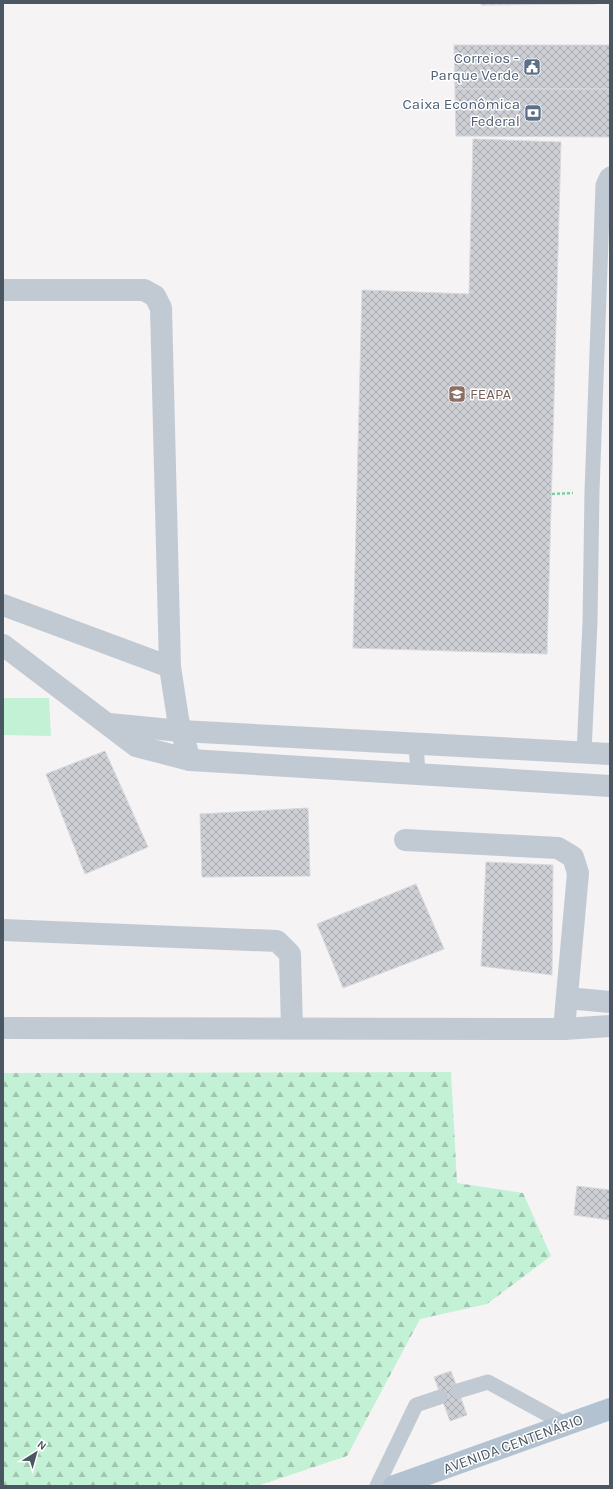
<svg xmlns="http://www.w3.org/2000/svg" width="613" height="1489" viewBox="0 0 613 1489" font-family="Karla,sans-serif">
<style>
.grass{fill:#c3f1d5}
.forest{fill:url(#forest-firs)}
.building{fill:url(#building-cross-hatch);stroke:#d7d9de}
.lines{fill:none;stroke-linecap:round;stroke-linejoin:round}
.path{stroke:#7ad0a6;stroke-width:2.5;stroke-dasharray:3 2;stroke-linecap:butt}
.lane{stroke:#c1cad2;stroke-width:15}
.street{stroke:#c1cad2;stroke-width:22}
.primary{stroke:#b3c2d1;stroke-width:22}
.labels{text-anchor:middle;stroke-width:3;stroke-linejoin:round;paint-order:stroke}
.service-label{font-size:15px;fill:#4e5e75;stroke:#fff;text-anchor:end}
.education-label{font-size:15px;fill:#785e54;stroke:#fff;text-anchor:start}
.street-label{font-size:15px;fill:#4a5661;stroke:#fff}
</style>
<defs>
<pattern id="forest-firs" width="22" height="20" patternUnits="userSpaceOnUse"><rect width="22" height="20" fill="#c3f1d5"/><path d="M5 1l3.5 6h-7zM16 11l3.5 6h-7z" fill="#a0c6b0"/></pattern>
<pattern id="building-cross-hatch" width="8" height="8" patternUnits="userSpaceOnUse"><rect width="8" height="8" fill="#cdcfd5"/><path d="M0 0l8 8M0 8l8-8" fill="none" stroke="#a8abb0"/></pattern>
</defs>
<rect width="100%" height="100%" fill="#f5f3f3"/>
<polygon class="grass" points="3,698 49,698 51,736 3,735"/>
<polygon class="forest" points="451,1072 457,1183 523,1193 551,1256 487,1304 420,1319 347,1456 257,1486 3,1486 3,1073"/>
<g class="building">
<polygon points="481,3 596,3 596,4 481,5"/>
<polygon points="454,45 610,45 610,89 455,89"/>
<polygon points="455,89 610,89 610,137 456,136"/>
<polygon points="473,139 561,142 547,654 353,648 362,290 469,294"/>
<polygon points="105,751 148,847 85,874 46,774"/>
<polygon points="308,808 310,876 202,877 200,814"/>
<polygon points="486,862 553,865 552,975 481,966"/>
<polygon points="416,884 444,949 343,988 317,924"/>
<polygon points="577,1186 610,1190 610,1220 574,1215"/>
<polygon points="451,1371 467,1415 450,1421 434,1377"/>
</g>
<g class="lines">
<polyline class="path" points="552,494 573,493"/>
<g class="lane">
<polyline points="416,743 418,774"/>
<polyline points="584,752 590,623 592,492 603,185 607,176 610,174"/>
<polyline points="458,1391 488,1382 567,1425"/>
<polyline points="377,1486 416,1405 440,1397"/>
</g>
<g class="street">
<polyline points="3,290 144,290 155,296 161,308 170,667 178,719 190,760"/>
<polyline points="3,605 170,667"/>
<polyline points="3,645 136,746 190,760 610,786"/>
<polyline points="109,724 181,731 610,754"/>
<polyline points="405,840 558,848 573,857 578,873 564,1029"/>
<polyline points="3,930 277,941 290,954 292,1028"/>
<polyline points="567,998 610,1002"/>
<polyline points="3,1028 564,1029 610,1026"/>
</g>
<polyline class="primary" points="394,1486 610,1409"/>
</g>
<defs>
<symbol id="civic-square" viewBox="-11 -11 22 22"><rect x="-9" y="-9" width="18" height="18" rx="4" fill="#5c6f8a" stroke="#fff"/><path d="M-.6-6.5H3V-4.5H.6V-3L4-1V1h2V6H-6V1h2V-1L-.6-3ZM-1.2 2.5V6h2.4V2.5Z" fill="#fff"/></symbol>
<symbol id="bank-square" viewBox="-11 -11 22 22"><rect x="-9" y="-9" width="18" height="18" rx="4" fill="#5c6f8a" stroke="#fff"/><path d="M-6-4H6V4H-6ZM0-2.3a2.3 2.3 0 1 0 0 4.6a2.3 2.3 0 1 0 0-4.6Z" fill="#fff"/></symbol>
<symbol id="university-square" viewBox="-11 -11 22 22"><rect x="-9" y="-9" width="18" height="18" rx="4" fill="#8d6e63" stroke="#fff"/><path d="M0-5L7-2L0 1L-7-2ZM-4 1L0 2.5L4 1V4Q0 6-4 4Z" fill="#fff"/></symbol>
</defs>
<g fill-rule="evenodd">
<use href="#civic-square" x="522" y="57" width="20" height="20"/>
<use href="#bank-square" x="523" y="103" width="20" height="20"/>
<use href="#university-square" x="447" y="384" width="20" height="20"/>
</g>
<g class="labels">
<g class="service-label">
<text x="519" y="63">Correios -<tspan x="519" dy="17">Parque Verde</tspan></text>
<text x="520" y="109">Caixa Econômica<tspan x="520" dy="17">Federal</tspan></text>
</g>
<g class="education-label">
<text x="470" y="399">FEAPA</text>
</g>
<g class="street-label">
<text transform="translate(513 1444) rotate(-20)" y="5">AVENIDA CENTENÁRIO</text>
</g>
</g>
<rect width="613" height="1489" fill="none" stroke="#4a5661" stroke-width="8"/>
<g transform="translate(36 1453) rotate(37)" stroke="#ffffff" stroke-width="3" paint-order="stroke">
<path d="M0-3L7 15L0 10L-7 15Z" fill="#4a5661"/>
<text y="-6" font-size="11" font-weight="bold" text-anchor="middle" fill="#4a5661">N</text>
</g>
</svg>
